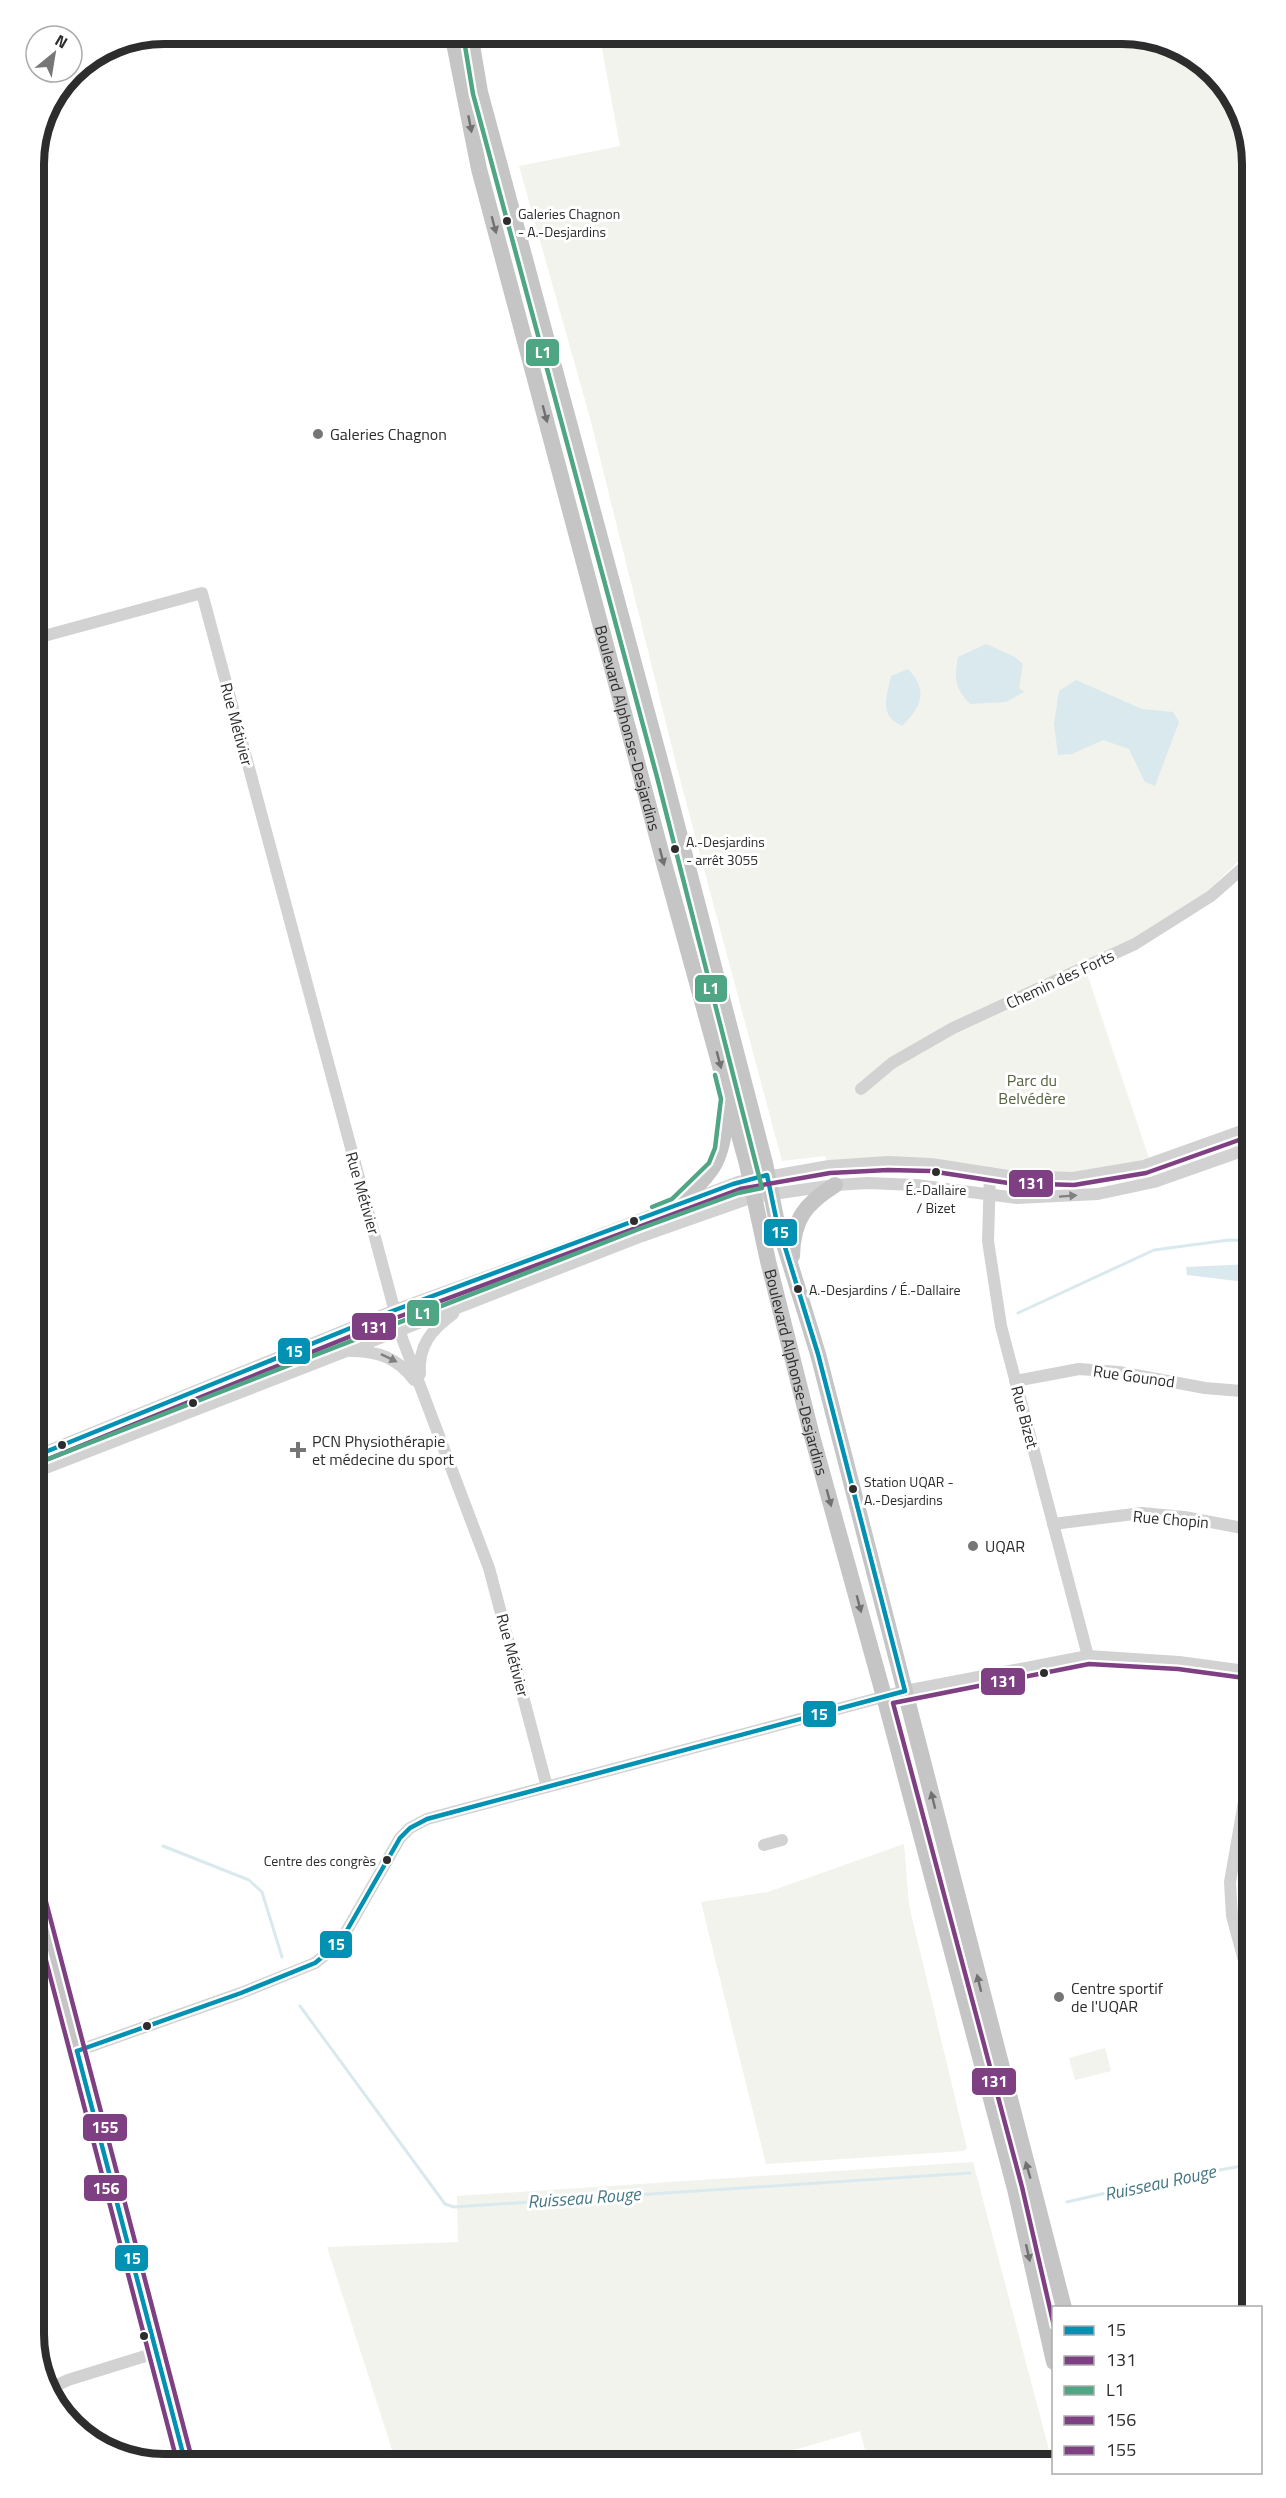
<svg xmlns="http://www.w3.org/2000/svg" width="1286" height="2498" viewBox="0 0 1286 2498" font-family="'Titillium Web',sans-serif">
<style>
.green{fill:#f1f3ec}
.water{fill:#dae9ee}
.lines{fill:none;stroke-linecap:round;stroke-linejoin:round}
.stream{stroke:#dae9ee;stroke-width:3}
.minor{stroke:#d2d2d2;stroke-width:12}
.major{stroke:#c5c5c5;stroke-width:16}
.bus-1-casing{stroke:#fff;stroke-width:9}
.bus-2-casing{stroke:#fff;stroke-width:9}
.bus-3-casing{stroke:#fff;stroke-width:9}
.bus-4-casing{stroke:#fff;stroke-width:9}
.bus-5-casing{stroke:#fff;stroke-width:9}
.bus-1{stroke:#0091b3;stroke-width:4.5}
.bus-2{stroke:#7e4082;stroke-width:4.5}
.bus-3{stroke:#4ea685;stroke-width:4.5}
.bus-4{stroke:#7e4082;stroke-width:4.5}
.bus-5{stroke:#7e4082;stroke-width:4.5}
.oneway{fill:#717171}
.oneway2{fill:#808080}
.bus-dot{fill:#2d2d2d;stroke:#fff;stroke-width:2}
.poi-dot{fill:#767676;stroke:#fff;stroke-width:2}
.labels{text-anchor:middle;stroke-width:6;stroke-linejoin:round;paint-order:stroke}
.bus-label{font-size:14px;fill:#2d2d2d;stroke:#fff;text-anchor:start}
.poi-label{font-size:16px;fill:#2d2d2d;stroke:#fff;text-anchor:start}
.street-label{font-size:16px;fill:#2d2d2d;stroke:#fff}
.park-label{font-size:16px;fill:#566340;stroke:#fff}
.water-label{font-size:18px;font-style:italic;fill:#457785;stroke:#fff}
.rim{fill:none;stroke:#2d2d2d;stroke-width:8}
.line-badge{stroke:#fff;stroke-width:2}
.badge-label{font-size:16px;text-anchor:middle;font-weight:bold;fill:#fff}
</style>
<rect width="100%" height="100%" fill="#fff"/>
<g class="green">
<polygon points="605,33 1131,33 1195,55 1243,113 1253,163 1253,847 1208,891 1135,944 1085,968 1151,1164 1073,1178 931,1164 829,1166 825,1156 782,1161 681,783 590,418 519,166 620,146 600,38"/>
<polygon points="904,1844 909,1905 967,2148 964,2151 766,2164 701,1902 768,1892"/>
<polygon points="1105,2048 1111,2071 1075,2080 1069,2058"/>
<polygon points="973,2162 1053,2465 869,2465 860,2431 741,2465 397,2465 327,2247 458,2242 457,2196"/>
</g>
<g class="water">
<path d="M 986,644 L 1015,657 L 1023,664 L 1019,688 L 1024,692 L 1006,702 L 970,704 C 955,688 954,679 958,657 Z"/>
<path d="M 908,669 C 929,690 921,708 902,726 C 878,715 887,696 891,676 Z"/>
<polygon points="1076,680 1142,709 1173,712 1179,722 1155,786 1145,782 1129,749 1103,740 1072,754 1058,755 1054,724 1059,691"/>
<polygon points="1253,1264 1253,1283 1187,1275 1186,1267"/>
</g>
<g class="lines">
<g class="stream">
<polyline points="1018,1313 1154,1250 1229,1240 1253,1241"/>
<polyline points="163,1846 249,1880 262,1892 282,1957"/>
<polyline points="300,2006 445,2204 454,2207 970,2173"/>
<polyline points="1067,2202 1158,2181 1253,2164"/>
</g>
<g class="minor">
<polyline points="33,639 202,593 402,1338 489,1568 547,1787"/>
<polyline points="861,1089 892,1063 953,1028 1135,944 1211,896 1253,859"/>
<polyline points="990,1173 988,1241 1001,1326 1088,1656"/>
<path d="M 351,1351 C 378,1351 398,1358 414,1380"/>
<path d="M 420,1374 C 418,1346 431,1330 453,1314"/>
<polyline points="1015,1381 1079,1369 1119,1372 1205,1388 1253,1392"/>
<polyline points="33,1457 395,1310 563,1249 738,1182 829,1166 888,1162 931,1164 1008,1176 1073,1178 1144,1166 1253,1127"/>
<polyline points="33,1473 642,1236 753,1197 835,1185 868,1183 916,1185 1017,1198 1098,1194 1154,1182 1253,1147"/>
<polyline points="1053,1524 1142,1513 1184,1517 1253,1530"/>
<polyline points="764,1845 782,1840"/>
<polyline points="1253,1994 1232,1916 1230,1882 1253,1751"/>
<polyline points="77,2051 241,1993 315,1963 331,1950 346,1932 400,1838 410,1828 427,1819 905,1691 1088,1656 1179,1662 1253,1672"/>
<polyline points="47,2390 68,2380 155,2353"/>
</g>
<g class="major">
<path id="s1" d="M 452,33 L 479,169 L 664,863 L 747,1164 L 768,1261 L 812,1436 L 888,1711 L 1015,2189 L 1054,2362"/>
<polyline points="470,33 480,92 664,775 765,1163 776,1218 818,1354 1064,2308"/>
<polyline points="112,44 121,41"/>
<path d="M 676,1205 C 719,1167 720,1163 728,1106"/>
<path d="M 792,1256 C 793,1219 805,1204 835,1185"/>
<polyline points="33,1881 186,2465"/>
</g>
<defs>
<g id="bus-1">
<polyline points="33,1457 395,1310 733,1184 767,1175 776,1218 818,1354 905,1691 427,1819 410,1828 400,1838 346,1932 331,1950 315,1963 241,1993 77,2051"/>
<polyline points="77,2051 186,2465"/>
</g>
<g id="bus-2">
<polyline points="36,1464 398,1317 740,1189 830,1173 888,1170 930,1171 1008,1183 1074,1185 1146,1173 1253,1135"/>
<polyline points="1054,2326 1022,2187 893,1703 1089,1664 1178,1669 1252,1679"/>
</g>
<g id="bus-3">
<polyline points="652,1207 672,1199 709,1163 715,1148 721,1099 715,1075"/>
<polyline points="33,1465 639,1229 738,1193 762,1188 657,777 473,94 463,34"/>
</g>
<polyline id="bus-4" points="33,1911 178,2465"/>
<polyline id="bus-5" points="40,1879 193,2463"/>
</defs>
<use href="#bus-1" class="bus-1-casing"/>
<use href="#bus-2" class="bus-2-casing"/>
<use href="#bus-3" class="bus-3-casing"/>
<use href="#bus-4" class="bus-4-casing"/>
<use href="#bus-5" class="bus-5-casing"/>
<use href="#bus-1" class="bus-1"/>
<use href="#bus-2" class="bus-2"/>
<use href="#bus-3" class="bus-3"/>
<use href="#bus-4" class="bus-4"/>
<use href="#bus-5" class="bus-5"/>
</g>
<defs><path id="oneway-solid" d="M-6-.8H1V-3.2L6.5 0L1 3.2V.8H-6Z" transform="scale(1.5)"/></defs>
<g class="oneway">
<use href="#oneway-solid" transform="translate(470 124) rotate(79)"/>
<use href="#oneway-solid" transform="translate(494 225) rotate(75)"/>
<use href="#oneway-solid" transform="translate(545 414) rotate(75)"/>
<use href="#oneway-solid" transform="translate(662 857) rotate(75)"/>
<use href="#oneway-solid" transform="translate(719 1060) rotate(75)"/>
<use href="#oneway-solid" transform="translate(829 1498) rotate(75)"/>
<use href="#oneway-solid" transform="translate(859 1604) rotate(75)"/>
<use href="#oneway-solid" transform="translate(933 1800) rotate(-104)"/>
<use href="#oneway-solid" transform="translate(979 1983) rotate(-104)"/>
<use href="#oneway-solid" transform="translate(1028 2170) rotate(-106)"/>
<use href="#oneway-solid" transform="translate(1028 2253) rotate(77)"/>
</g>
<g class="oneway2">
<use href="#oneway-solid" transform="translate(1068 1196) rotate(-4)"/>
<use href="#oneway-solid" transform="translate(389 1358) rotate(26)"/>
</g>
<g class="bus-dot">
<circle cx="507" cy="221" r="5"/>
<circle cx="675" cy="849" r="5"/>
<circle cx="936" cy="1172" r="5"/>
<circle cx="634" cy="1221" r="5"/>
<circle cx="798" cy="1289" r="5"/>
<circle cx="193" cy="1403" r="5"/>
<circle cx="62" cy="1445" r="5"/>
<circle cx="853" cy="1489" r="5"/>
<circle cx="1044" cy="1673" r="5"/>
<circle cx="387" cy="1860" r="5"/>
<circle cx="147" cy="2026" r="5"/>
<circle cx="144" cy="2336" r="5"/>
</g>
<g class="poi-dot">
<circle cx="318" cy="434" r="6"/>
<path d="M295 1441h6v6h6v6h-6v6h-6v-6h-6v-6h6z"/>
<circle cx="973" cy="1546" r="6"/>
<circle cx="1059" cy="1997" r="6"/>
</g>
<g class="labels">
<g class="bus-label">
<text x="518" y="219">Galeries Chagnon<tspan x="518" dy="18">- A.-Desjardins</tspan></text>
<text x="686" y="847">A.-Desjardins<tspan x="686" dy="18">- arrêt 3055</tspan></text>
<text x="936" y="1195" text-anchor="middle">É.-Dallaire<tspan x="936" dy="18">/ Bizet</tspan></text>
<text x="809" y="1295">A.-Desjardins / É.-Dallaire</text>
<text x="864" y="1487">Station UQAR -<tspan x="864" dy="18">A.-Desjardins</tspan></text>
<text x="376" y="1866" text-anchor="end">Centre des congrès</text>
</g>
<g class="poi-label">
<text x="330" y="440">Galeries Chagnon</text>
<text x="312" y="1447">PCN Physiothérapie<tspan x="312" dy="18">et médecine du sport</tspan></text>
<text x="985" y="1552">UQAR</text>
<text x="1071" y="1994">Centre sportif<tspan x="1071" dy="18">de l'UQAR</tspan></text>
</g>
<g class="street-label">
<text transform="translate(237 724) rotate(75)" y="6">Rue Métivier</text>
<text dy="6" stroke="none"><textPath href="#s1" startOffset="717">Boulevard Alphonse-Desjardins</textPath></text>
<text transform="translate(1060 979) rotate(-25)" y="6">Chemin des Forts</text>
<text transform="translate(363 1193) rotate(74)" y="6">Rue Métivier</text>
<text dy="6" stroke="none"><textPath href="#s1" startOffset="1383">Boulevard Alphonse-Desjardins</textPath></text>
<text transform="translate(1134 1376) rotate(8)" y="6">Rue Gounod</text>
<text transform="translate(1025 1417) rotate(75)" y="6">Rue Bizet</text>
<text transform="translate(1171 1519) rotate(5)" y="6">Rue Chopin</text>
<text transform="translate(513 1655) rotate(75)" y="6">Rue Métivier</text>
</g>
<g class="park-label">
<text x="1032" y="1086">Parc du<tspan x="1032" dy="18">Belvédère</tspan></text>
</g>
<g class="water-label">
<text transform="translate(1160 2183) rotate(-12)" y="6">Ruisseau Rouge</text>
<text transform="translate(584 2198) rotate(-4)" y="6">Ruisseau Rouge</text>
</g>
</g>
<path d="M0 0H1286V2498H0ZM164 44H1122A120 120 0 0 1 1242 164V2334A120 120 0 0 1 1122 2454H164A120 120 0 0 1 44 2334V164A120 120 0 0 1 164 44Z" fill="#fff" fill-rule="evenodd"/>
<path class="rim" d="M164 44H1122A120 120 0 0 1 1242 164V2334A120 120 0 0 1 1122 2454H164A120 120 0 0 1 44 2334V164A120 120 0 0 1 164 44Z"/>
<g class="line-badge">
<rect x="525" y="338" width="35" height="29" rx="6" fill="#4ea685"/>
<rect x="694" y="974" width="34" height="29" rx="6" fill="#4ea685"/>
<rect x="1008" y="1169" width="46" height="29" rx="6" fill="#7e4082"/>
<rect x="763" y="1218" width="35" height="29" rx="6" fill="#0091b3"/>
<rect x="406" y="1299" width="34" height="28" rx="6" fill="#4ea685"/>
<rect x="351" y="1312" width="46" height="29" rx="6" fill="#7e4082"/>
<rect x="277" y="1337" width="34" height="28" rx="6" fill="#0091b3"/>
<rect x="980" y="1667" width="46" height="29" rx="6" fill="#7e4082"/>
<rect x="802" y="1700" width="35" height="28" rx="6" fill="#0091b3"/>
<rect x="319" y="1930" width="34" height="29" rx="6" fill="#0091b3"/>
<rect x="971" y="2067" width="46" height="29" rx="6" fill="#7e4082"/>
<rect x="82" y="2113" width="46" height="29" rx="6" fill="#7e4082"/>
<rect x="83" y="2174" width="45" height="28" rx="6" fill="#7e4082"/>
<rect x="114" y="2244" width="35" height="28" rx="6" fill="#0091b3"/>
</g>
<g class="badge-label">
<text x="543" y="358">L1</text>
<text x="711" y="994">L1</text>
<text x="1031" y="1189">131</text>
<text x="780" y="1238">15</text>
<text x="423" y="1319">L1</text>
<text x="374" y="1333">131</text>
<text x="294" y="1357">15</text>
<text x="1003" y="1687">131</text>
<text x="819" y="1720">15</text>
<text x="336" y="1950">15</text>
<text x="994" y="2087">131</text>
<text x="105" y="2133">155</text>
<text x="106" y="2194">156</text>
<text x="132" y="2264">15</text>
</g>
<rect x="1052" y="2306" width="210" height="168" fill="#ffffff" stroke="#ababab" stroke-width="1.5"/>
<rect x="1064" y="2326" width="30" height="9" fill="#0091b3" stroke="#ababab" stroke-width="1.5"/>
<text x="1106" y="2336" font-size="18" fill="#2d2d2d">15</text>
<rect x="1064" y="2356" width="30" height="9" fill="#7e4082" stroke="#ababab" stroke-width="1.5"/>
<text x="1106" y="2366" font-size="18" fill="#2d2d2d">131</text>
<rect x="1064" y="2386" width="30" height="9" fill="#4ea685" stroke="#ababab" stroke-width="1.5"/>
<text x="1106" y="2396" font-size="18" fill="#2d2d2d">L1</text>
<rect x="1064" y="2416" width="30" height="9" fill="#7e4082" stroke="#ababab" stroke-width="1.5"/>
<text x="1106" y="2426" font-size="18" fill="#2d2d2d">156</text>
<rect x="1064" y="2446" width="30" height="9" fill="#7e4082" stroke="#ababab" stroke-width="1.5"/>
<text x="1106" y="2456" font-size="18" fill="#2d2d2d">155</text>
<g transform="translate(54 54) rotate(30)"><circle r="28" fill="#ffffff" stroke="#ababab" stroke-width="1.5"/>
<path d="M0-4.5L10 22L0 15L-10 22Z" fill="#767676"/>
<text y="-9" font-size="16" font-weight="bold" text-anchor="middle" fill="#2d2d2d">N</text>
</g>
</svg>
